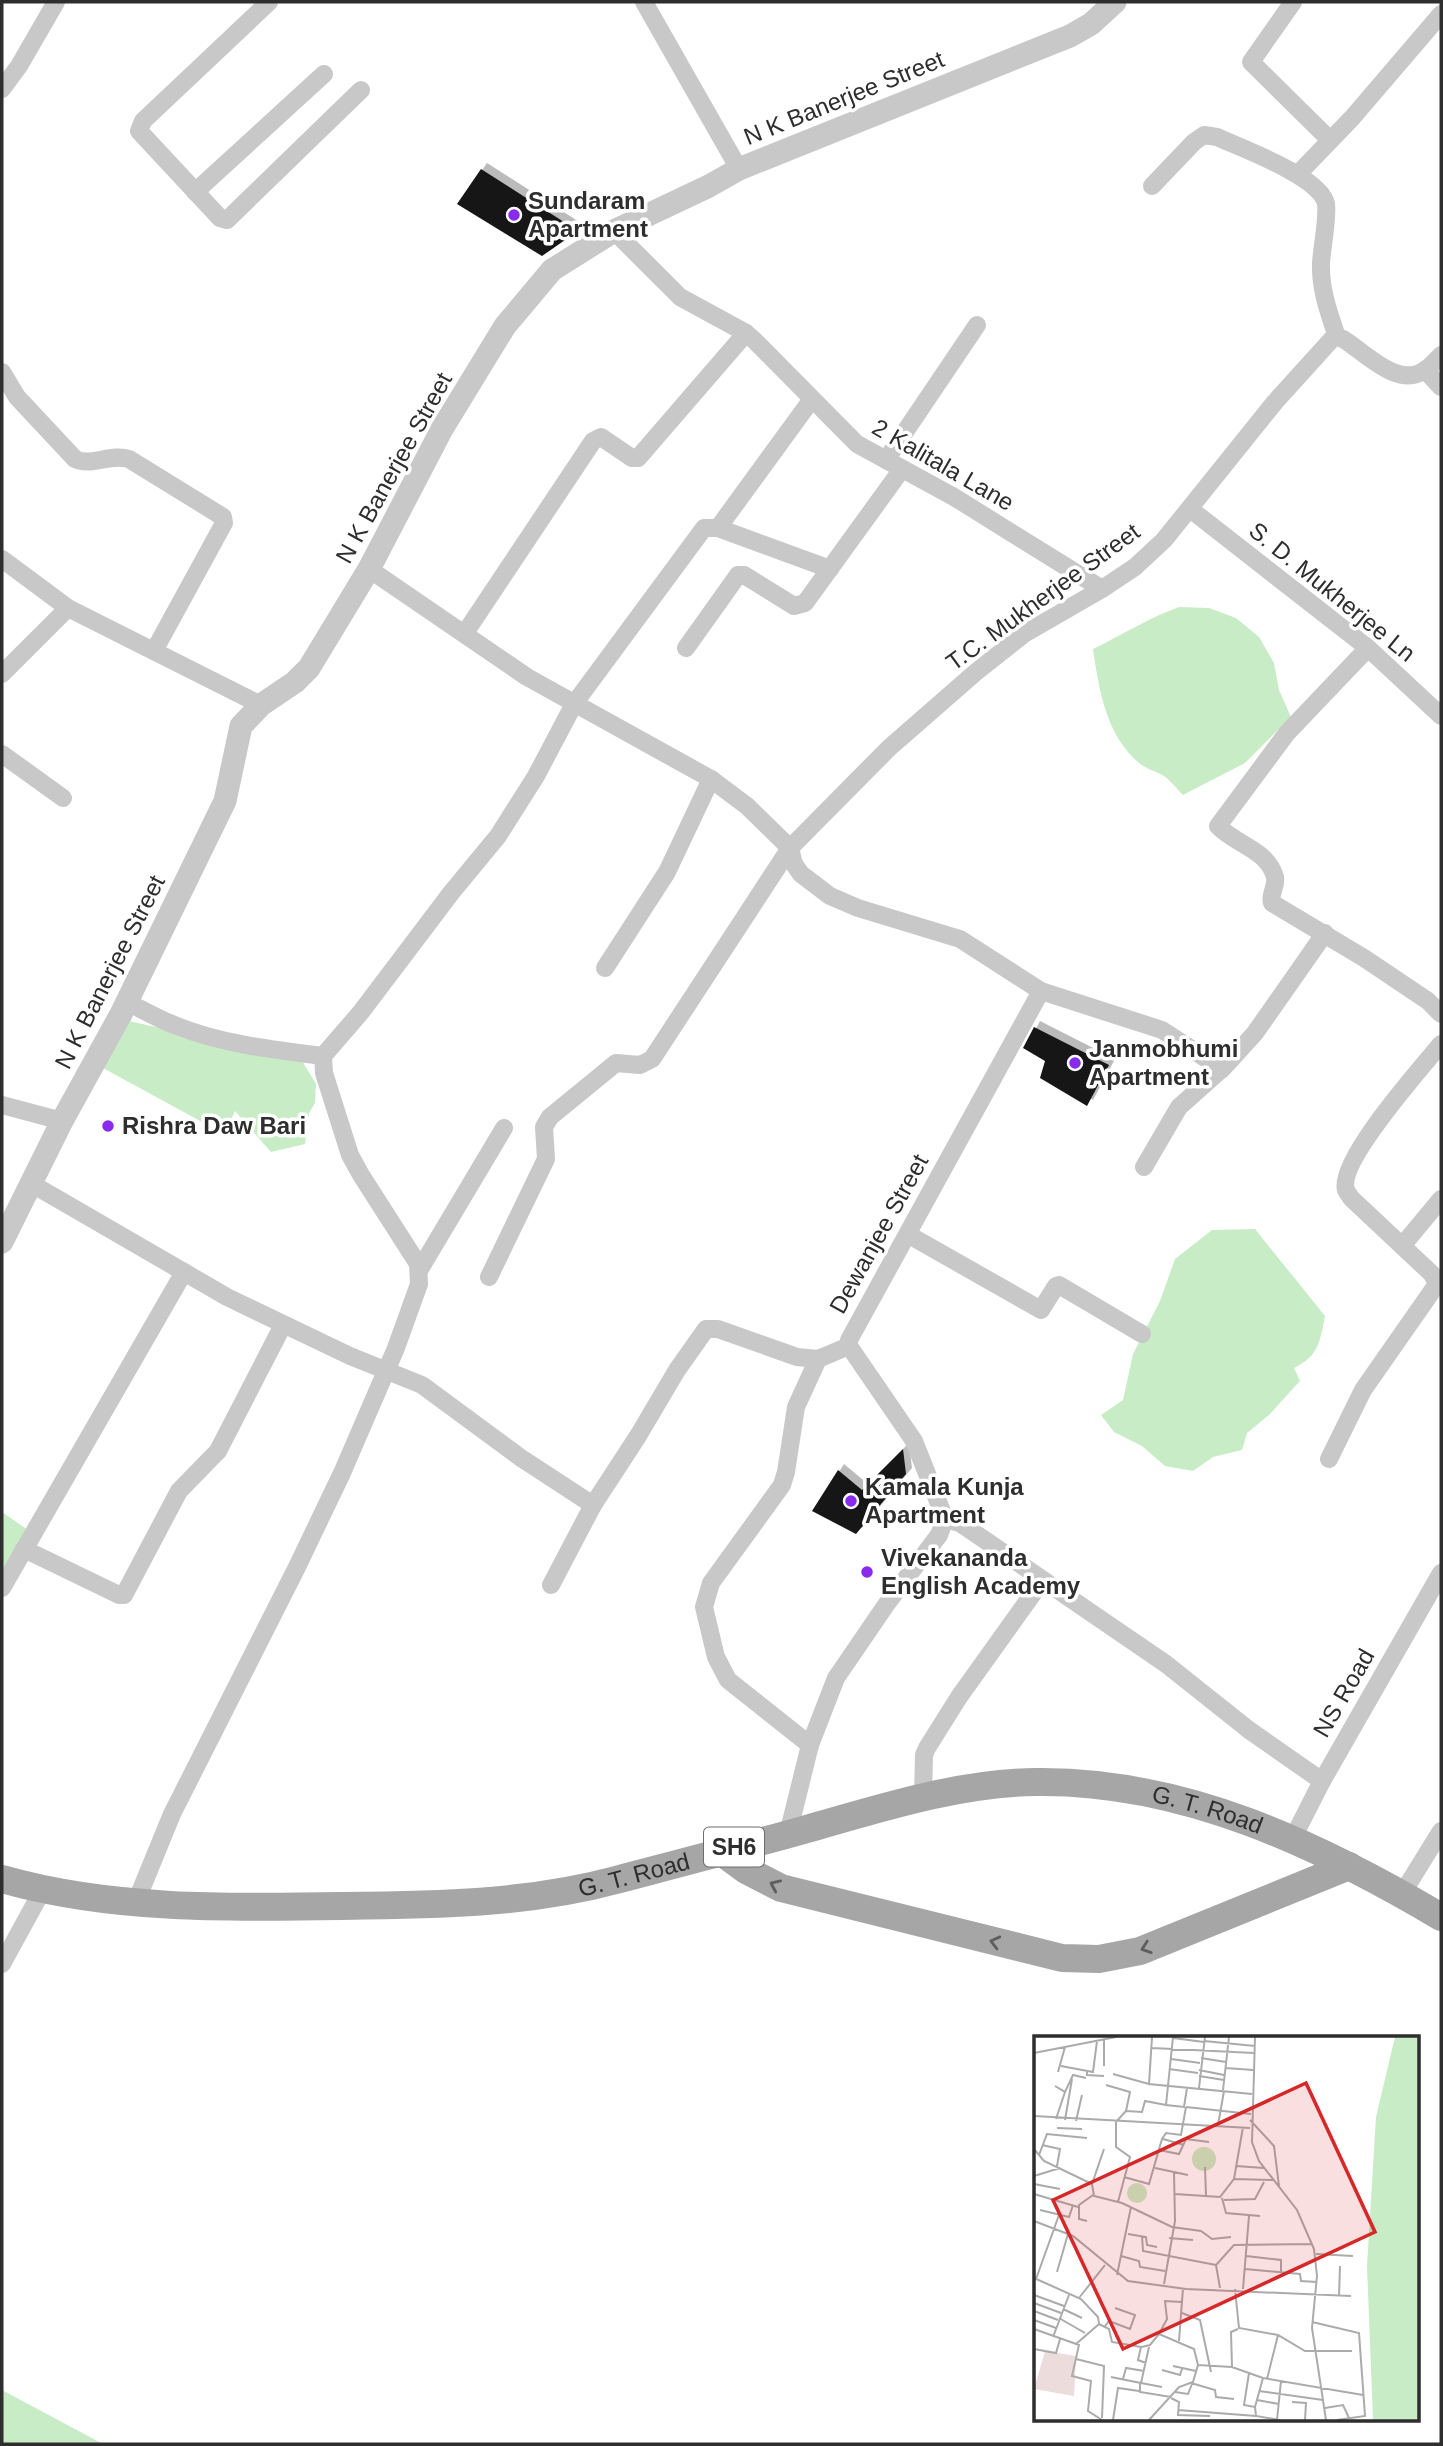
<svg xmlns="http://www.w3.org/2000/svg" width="1443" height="2446" viewBox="0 0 1443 2446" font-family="Arial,sans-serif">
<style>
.water{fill:#c8edc6}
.building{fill:#151515;filter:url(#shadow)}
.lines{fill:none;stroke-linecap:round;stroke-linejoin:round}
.minor{stroke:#c8c8c8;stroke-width:18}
.tertiary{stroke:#c8c8c8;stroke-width:23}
.primary{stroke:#a6a6a6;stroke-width:28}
.oneway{stroke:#5e5e5e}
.poi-dot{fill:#892aec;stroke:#fff;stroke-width:2.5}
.labels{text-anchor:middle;stroke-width:7;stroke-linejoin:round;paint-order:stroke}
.shield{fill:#fff;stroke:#6d6d6d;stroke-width:2}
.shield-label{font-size:23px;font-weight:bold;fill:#2e2e2e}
.street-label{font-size:24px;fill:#2e2e2e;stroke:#fff}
.poi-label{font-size:24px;font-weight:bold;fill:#2e2e2e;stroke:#fff;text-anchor:start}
.inset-river{fill:none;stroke:#c8edc6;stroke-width:3.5}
.inset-road{fill:none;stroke:#ababab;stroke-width:2}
.view{fill:#d62828;fill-opacity:0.15;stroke:#d62828;stroke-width:3.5}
.inset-edge{fill:none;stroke:#2e2e2e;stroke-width:3.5}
</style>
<defs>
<filter id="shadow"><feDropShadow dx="6" dy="-6" stdDeviation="0" flood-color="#0004"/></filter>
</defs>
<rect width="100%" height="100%" fill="#fff"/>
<g class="water">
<path d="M 1179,607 L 1209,608 L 1236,618 L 1259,637 L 1274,663 L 1279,690 L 1291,717 L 1245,763 L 1183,795 C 1177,789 1171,781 1164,776 C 1156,771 1146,769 1139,763 C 1106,735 1099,690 1093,649 C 1122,635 1148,618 1179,607 Z"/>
<polygon points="124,1020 301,1059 316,1084 315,1103 309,1113 305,1144 271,1152 235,1111 229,1125 202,1122 103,1068"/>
<path d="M 1255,1229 L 1325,1316 C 1320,1341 1319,1356 1294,1368 L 1300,1381 L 1269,1415 L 1247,1433 L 1242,1450 L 1213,1457 L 1193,1471 L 1165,1466 L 1142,1446 L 1114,1432 L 1101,1415 L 1123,1400 L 1133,1354 L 1160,1301 L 1175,1259 L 1212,1230 Z"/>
<polygon points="2,1512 28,1530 2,1570"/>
<polygon points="2,2390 103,2444 2,2444"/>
</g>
<g class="building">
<polygon points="481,169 578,231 542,256 457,204"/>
<polygon points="1034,1027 1109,1065 1087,1106 1040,1078 1045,1061 1023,1048"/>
<polygon points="903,1449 906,1474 856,1534 812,1511 838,1470 862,1490"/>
</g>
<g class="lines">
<g class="minor">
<polyline points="269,2 143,121 139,131 220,218 227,220 361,90"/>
<polyline points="644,2 739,169"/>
<polyline points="1293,2 1251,62 1330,140"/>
<polyline points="2,89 19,66 56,2"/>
<polyline points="1298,174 1352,118 1441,14"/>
<path d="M 1152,186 L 1194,142 L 1204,135 L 1217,137 C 1241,148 1321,177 1326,204 C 1328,218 1322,247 1321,263 C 1320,289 1329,313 1337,337"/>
<polyline points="195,192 324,74"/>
<polyline points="614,231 680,297 746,333 755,341 857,444 954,497 1102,589"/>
<polyline points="1425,370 1441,387"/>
<path d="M 2,372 L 17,397 L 75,459 C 91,467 111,453 129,459 L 223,517 L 224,523 L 154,651"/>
<polyline points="886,460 977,325"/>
<polyline points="1190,509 1368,648 1441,716"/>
<polyline points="718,528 812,399"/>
<polyline points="2,559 68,608 261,705"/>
<polyline points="369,569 527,677 711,779 747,806 790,848 794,864 801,874 830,896 858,908 960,939 1041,991 1162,1030 1222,1069"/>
<polyline points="465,633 593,441 601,437 632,458 638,458 746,333"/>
<polyline points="686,648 738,575 744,575 794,606 805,603 902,469"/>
<path d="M 1368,648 L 1287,733 L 1218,826 C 1236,845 1267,849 1275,877 C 1277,887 1269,894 1272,903 L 1364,958 L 1428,1001 L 1441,1014"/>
<polyline points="2,674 68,608"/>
<polyline points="2,754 63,798"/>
<polyline points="605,968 667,872 711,779"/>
<path d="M 127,1002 C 143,1010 160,1020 177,1026 C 222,1044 274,1050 323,1056 L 324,1073 L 350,1155 L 361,1175 L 418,1264 L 419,1284 L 396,1348 L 342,1473 L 297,1567 L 172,1814 L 136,1902"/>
<polyline points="323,1056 361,1012 451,893 498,836 536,776 574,704 704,528 718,528 830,569"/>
<polyline points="2,1105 62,1121"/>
<polyline points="1144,1167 1179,1107 1225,1066 1255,1033 1325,933"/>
<polyline points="32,1184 227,1297 350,1356 422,1385 521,1458 593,1505"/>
<polyline points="909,1235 1041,1310 1056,1286 1059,1285 1142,1334"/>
<polyline points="1402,1246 1441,1199"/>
<polyline points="420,1269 504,1128"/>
<path d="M 489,1277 L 546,1159 L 544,1127 L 550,1117 L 616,1063 L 640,1065 L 652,1059 L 790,848 L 889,748 L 976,672 L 1024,634 L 1102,589 L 1135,567 L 1164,540 L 1275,402 L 1332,339 L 1337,337 L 1343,339 C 1366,353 1398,389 1425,370 C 1431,366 1436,360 1441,355"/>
<path d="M 1329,1459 L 1363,1390 L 1437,1284 L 1432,1274 L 1352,1199 C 1351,1198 1346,1191 1346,1190 C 1337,1162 1422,1067 1441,1044"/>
<polyline points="945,1519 960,1523 1166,1664 1249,1730 1322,1781"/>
<polyline points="24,1549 119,1595 124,1595 179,1491 218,1451 283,1325"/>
<polyline points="551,1585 593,1505 638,1436 677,1370 706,1329 718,1329 797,1357 818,1359 849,1346"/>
<polyline points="2,1588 184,1272"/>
<polyline points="810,1745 728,1680 716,1657 704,1607 711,1583 782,1485 786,1472 796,1407 818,1359"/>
<polyline points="923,1798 924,1755 927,1748 959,1697 1042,1581"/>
<polyline points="788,1834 810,1745 836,1678 888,1602 939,1535 945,1519 914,1441 849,1346 849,1340 1041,991"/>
<polyline points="1292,1840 1322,1781 1441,1573"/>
<polyline points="1402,1894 1441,1831"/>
<polyline points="2,1964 42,1891"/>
</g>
<polyline class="tertiary" points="2,1242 62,1121 121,1014 225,801 241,726 261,705 295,682 309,668 369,569 442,429 505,326 552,270 614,231 709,186 739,169 1070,36 1091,24 1115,2"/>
<g class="primary">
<polyline points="720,1851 746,1870 781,1888 1062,1958 1099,1959 1140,1951 1349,1866"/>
<path id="s1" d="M 2,1879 C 111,1910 229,1908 342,1906 C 434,1905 527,1904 616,1880 C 673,1865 731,1850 789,1834 C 869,1812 952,1783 1036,1782 C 1182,1780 1318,1844 1441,1917"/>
</g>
</g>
<defs><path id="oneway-chevron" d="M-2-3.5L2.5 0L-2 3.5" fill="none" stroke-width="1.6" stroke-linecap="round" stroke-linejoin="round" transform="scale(1.75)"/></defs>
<g class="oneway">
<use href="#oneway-chevron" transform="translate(775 1885) rotate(-156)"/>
<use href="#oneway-chevron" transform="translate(995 1942) rotate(-166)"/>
<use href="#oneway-chevron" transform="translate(1146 1948) rotate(161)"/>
</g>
<g class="poi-dot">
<circle cx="514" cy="215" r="7"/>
<circle cx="1075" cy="1063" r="7"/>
<circle cx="108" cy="1126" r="7"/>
<circle cx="851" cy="1501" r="7"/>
<circle cx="867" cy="1572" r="7"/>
</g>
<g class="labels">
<rect class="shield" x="704" y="1827.5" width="60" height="39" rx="5"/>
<g class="shield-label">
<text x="734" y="1855">SH6</text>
</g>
<g class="street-label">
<text transform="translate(844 98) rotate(-22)" y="8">N K Banerjee Street</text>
<text transform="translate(943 465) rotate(30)" y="8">2 Kalitala Lane</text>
<text transform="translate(394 468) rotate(-61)" y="8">N K Banerjee Street</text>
<text transform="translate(1332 592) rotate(39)" y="8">S. D. Mukherjee Ln</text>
<text transform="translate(1043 597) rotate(-36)" y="8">T.C. Mukherjee Street</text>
<text transform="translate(110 972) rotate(-63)" y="8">N K Banerjee Street</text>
<text transform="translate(879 1234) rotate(-61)" y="8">Dewanjee Street</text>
<text transform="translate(1344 1693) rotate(-60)" y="8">NS Road</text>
<text dy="8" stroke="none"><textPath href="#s1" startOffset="1225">G. T. Road</textPath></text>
<text dy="8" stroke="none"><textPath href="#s1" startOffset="637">G. T. Road</textPath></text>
</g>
<g class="poi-label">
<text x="528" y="209">Sundaram<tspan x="528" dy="28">Apartment</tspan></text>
<text x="1089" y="1057">Janmobhumi<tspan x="1089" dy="28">Apartment</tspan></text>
<text x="122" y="1134">Rishra Daw Bari</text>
<text x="865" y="1495">Kamala Kunja<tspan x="865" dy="28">Apartment</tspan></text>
<text x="881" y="1566">Vivekananda<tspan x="881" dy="28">English Academy</tspan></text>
</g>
</g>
<g transform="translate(1034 2036)">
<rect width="385" height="385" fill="#fff"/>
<path d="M 11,315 L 42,320 L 40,360 L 0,353 Z" fill="#ecdcdb"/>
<path d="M 361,1 L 385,1 L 385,384 L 339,384 L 333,230 L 342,81 ZM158 123a12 12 0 1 1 24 0a12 12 0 1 1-24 0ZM93 157a10 10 0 1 1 20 0a10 10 0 1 1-20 0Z" fill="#c8edc6"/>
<path class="inset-river" d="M 337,261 L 385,248"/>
<path class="inset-road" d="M 118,1 L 115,48 L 218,58M 139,1 L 132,69 L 150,71 L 153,52M 221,1 L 218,106 L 225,125 L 263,174 L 280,213 L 283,240 L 278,292 L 292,384M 139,2 L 170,6M 170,5 L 221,10M 118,12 L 220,17M 0,17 L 82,1M 167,22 L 192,26M 137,23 L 166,27M 27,30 L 59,36 L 63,5M 70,30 L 70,4M 192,32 L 219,34M 135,33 L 164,37M 165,34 L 190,39M 53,35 L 53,39 L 70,40M 24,36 L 31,11M 79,38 L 115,48M 165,40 L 190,44M 72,49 L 96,56 L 92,75 L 82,86 L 82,111 L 96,121 L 84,166M 21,50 L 31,56 L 22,83M 165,52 L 171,1M 189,54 L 195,1M 31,56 L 39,39 L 52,42M 152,71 L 217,78M 92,75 L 108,76 L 111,65 L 132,69M 0,80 L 216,92M 31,84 L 38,43M 216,84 L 240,110 L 245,150M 42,85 L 48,59M 184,89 L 190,55M 23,92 L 48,93M 129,103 L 150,109M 8,109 L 26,113 L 23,130M 0,113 L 10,125 L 58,148 L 60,160 L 88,167 L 138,191 L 167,195 L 178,203 L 197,201M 125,114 L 145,118 L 152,103 L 175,106M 5,119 L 13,98 L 53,102M 202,130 L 230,132M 171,131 L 172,160M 121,132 L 154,139M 0,140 L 26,132M 90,141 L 115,148 L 128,103 L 132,97 L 147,99 L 152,71M 200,143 L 209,91M 0,148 L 26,153M 58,148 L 70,113M 0,158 L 44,171M 141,158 L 186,161 L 200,143 L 240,144M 188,162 L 192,177 L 226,180M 190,164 L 221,163 L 230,146M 6,174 L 35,181 L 39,169M 0,185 L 39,200 L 94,245 L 152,253 L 317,260M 53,185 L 45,183 L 45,169 L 59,159M 94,198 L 112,201 L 113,209 L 123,211M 108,200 L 109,215 L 182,229M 135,202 L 159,204M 282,218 L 319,220M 87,220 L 105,225 L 106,231 L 131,235M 212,220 L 247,224 L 247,236M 211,233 L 266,238 L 267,245 L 283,246M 23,236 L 34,198M 83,239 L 97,171M 0,242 L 47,263 L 64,281 L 65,288 L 42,308M 2,243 L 25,179M 130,248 L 141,185 L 140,136M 186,252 L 182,229 L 200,209 L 278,208M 201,253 L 205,292 L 244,299 L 271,315 L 318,315M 209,253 L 215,180M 0,259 L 30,270M 305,259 L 306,230M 45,262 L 71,229M 0,267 L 27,277M 29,273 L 48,282M 0,275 L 24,284M 148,277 L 166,284 L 177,336M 25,282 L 51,297M 0,284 L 22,292M 278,286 L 325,297 L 331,380 L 303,384M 65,288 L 75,293 L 78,306 L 107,311M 71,290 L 75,285 L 96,293 L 101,279 L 81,272M 0,293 L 45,309 L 38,340 L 57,345 L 54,375 L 68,384M 125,298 L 133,283 L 131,265 L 148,266M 19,301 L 35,259M 145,305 L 149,252M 0,313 L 22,317 L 26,303M 42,323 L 70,330 L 68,382M 112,327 L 104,324 L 107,311 L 116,309 L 125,298 L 160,313 L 164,329M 139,330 L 162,335M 198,331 L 197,296 L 204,293M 128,334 L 146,339 L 148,333M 215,337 L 210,369 L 221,371 L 222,380 L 246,384M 77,341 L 107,347 L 115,311M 89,343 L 92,332 L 110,335M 233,343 L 244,299M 106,347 L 106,356 L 137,361M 107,347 L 128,351M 157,347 L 181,354 L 182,361 L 200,363M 225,355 L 289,364M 141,356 L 154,358 L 158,348M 137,362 L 145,366 L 144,379 L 176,380M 223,364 L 245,368M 258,366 L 272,367 L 271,384M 221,371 L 229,342M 291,372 L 309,369 L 315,382M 144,374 L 222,380M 79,384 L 84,352 L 105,355M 115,384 L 145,351 L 159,346 L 164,329 L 198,331 L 229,342 L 329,359M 243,384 L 247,345"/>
<path class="view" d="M 272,47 L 341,196 L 89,313 L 19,164 Z"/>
<rect width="385" height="385" class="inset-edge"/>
</g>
<rect width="1443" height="2446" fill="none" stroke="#2e2e2e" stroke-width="7"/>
</svg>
